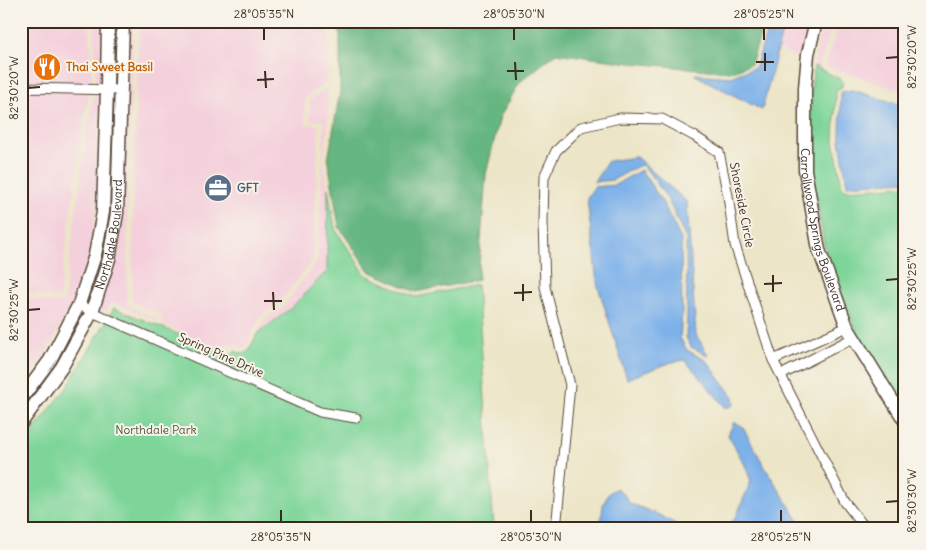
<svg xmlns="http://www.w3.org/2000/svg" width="926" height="550" viewBox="0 0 926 550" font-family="Delius,sans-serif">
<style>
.built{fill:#f4cfdc}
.green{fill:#7ed59a;stroke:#5c805c}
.forest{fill:#66b682;stroke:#507050}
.water{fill:#7db1ea;stroke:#5c6e84}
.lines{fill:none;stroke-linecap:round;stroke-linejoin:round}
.street-casing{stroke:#564637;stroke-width:11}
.secondary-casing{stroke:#564637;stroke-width:15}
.street{stroke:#fff;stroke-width:9}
.secondary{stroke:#fff;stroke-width:12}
.ticks{fill:none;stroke:#3b2a1e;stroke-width:2}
.labels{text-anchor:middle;stroke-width:4;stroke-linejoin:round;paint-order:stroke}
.food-label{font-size:12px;font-weight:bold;fill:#c56008;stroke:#f7f3e8;text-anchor:start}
.service-label{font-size:12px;font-weight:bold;fill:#4e5e75;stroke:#f7f3e8;text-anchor:start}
.street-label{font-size:12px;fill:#3b2a1e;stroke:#f7f3e8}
.park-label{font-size:12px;fill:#4c553d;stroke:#f7f3e8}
.neatline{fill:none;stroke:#3b2a1e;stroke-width:2}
.ticks-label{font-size:12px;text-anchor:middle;fill:#3b2a1e}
</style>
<rect width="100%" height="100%" fill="#f7f3e8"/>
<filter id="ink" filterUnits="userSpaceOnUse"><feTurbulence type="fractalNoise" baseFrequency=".02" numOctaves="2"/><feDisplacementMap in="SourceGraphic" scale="10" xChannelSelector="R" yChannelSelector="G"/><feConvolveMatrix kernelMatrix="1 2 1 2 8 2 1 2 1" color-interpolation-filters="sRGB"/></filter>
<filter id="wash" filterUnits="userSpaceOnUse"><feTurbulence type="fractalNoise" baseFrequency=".0096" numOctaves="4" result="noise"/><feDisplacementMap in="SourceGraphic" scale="20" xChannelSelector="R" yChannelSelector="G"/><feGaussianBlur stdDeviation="1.12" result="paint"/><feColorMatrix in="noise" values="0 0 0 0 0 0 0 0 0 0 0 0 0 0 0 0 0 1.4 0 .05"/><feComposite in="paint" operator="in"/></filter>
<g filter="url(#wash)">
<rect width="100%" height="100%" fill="#ece5c7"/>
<g class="built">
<polygon points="21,21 89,21 92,81 83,124 59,298 21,292"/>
<polygon points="94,21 102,21 101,84 96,84"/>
<polygon points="129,21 134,21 128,166 127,302 130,306 157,319 157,321 115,303 110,305 105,312 99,309 115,260 123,213"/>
<polygon points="139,21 329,21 328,81 305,98 305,125 319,125 313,259 278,305 262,314 244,349 226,343 222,351 162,324 163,316 132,302 134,166"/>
<polygon points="785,21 810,21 801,60 778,48"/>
<polygon points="823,21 833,21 820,65 820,67 822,70 814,66 815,55"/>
<polygon points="839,21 905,21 905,92 825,66"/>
<polygon points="328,87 328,130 323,159 328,188 327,271 290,309 257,334 266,317 282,308 318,260 324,125 323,122 321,121 310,120 310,100"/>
<polygon points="94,95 100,95 96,211 89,254 73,302 44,357 21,389 21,297 58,303 61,303 64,299 88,124"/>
</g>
<g class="green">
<polygon points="814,66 842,80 842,87 837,89 836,92 834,140 842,187 847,190 905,186 905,410 853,324 825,249 811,169 811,89"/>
<polygon points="328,188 335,229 366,275 416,297 477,285 494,529 21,529 21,442 36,427 66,389 114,308 230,355 235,351 242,354 248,352 257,334 290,309 327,271"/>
</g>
<polygon class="forest" points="340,21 765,21 751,64 730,72 622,62 556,53 520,82 500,117 486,174 478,280 416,292 369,271 339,227 328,160 340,91"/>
<g class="water">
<polygon points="770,21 785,21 762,110 695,75 695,74 730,77 754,68 756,66"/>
<polygon points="852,90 905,106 905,181 847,185 840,140 841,92"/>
<polygon points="636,157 687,202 696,335 709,356 691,347 686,337 687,314 686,239 667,198 645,167 643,165 638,166 613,180 594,182 608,161"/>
<polygon points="641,170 662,201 681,239 682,314 680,338 687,350 707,361 733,397 734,405 726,408 685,360 672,362 627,379 597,283 587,198 594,187 615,185"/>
<polygon points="734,422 742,426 766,469 804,529 726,529 736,517 751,481 745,465 728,435"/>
<polygon points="616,488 624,494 629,503 657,514 685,529 600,529 603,505 609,493"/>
</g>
</g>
<g filter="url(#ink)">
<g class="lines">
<defs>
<g id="street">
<polyline points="21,88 121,90"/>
<polyline points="79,304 92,312 320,412 356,418"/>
<polyline points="773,360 847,327"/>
<polyline points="781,375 853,338"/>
<polyline points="556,529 570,385 545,287 543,222 544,177 556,151 581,127 620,118 662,119 694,136 719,152 728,196 735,245 773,360 845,502 866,529"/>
</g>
<g id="secondary">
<path id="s1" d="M 816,21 L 808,54 L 805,88 L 805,170 L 819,250 L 847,327 L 905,421"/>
<polyline points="21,399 50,360 79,304 95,255 103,212 107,90 108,21"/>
<path id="s2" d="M 21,423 L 62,367 L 92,312 L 109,259 L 117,213 L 123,21"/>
</g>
</defs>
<use href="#street" class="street-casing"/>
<use href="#secondary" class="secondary-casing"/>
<use href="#street" class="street"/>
<use href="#secondary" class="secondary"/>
</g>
</g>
<path class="ticks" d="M 264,28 L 264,40M 514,28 L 514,40M 764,28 L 764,40M 765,53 L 765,71M 886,58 L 898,57M 515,62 L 516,80M 756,62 L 774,62M 265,71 L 266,88M 507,71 L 524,71M 257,80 L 274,79M 28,88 L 40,87M 773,275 L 773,292M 886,280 L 898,279M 523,284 L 523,301M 764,284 L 782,283M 273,292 L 274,310M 514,293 L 532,292M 264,301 L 282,301M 28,310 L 40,309M 886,502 L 898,501M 281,510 L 281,522M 531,510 L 531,522M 781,510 L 781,522"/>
<defs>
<symbol id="restaurant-disc" viewBox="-11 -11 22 22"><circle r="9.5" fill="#e8710a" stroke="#f7f3e8"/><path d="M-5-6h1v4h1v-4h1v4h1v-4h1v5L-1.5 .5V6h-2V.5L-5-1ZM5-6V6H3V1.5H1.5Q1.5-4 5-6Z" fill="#fff"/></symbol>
<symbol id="office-disc" viewBox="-11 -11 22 22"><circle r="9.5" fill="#5c6f8a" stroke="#f7f3e8"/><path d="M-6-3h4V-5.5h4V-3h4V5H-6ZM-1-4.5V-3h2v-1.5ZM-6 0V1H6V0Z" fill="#fff"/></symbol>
</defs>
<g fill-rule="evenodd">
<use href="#restaurant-disc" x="31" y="51" width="32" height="32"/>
<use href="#office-disc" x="202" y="172" width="32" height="32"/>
</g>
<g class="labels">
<g class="food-label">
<text x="66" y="71">Thai Sweet Basil</text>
</g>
<g class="service-label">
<text x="237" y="192">GFT</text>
</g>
<g class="street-label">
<text transform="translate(742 205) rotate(79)" y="4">Shoreside Circle</text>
<text dy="4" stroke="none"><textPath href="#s1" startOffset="212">Carrollwood Springs Boulevard</textPath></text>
<text dy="4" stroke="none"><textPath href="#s2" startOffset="212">Northdale Boulevard</textPath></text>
<text transform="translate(221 355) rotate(24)" y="4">Spring Pine Drive</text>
</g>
<g class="park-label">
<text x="156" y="434">Northdale Park</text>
</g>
</g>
<rect width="926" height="550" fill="none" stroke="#f7f3e8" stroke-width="55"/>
<rect x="28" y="28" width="870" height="494" class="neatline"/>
<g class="ticks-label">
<text x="264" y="18">28°05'35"N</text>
<text x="514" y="18">28°05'30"N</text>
<text x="764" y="18">28°05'25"N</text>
<text transform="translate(912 57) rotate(-90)" y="4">82°30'20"W</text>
<text transform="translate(14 88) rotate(-90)" y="4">82°30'20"W</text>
<text transform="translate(912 279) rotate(-90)" y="4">82°30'25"W</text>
<text transform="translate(14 310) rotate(-90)" y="4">82°30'25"W</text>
<text transform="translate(912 501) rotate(-90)" y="4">82°30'30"W</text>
<text x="281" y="541">28°05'35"N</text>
<text x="531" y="541">28°05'30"N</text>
<text x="781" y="541">28°05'25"N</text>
</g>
</svg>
